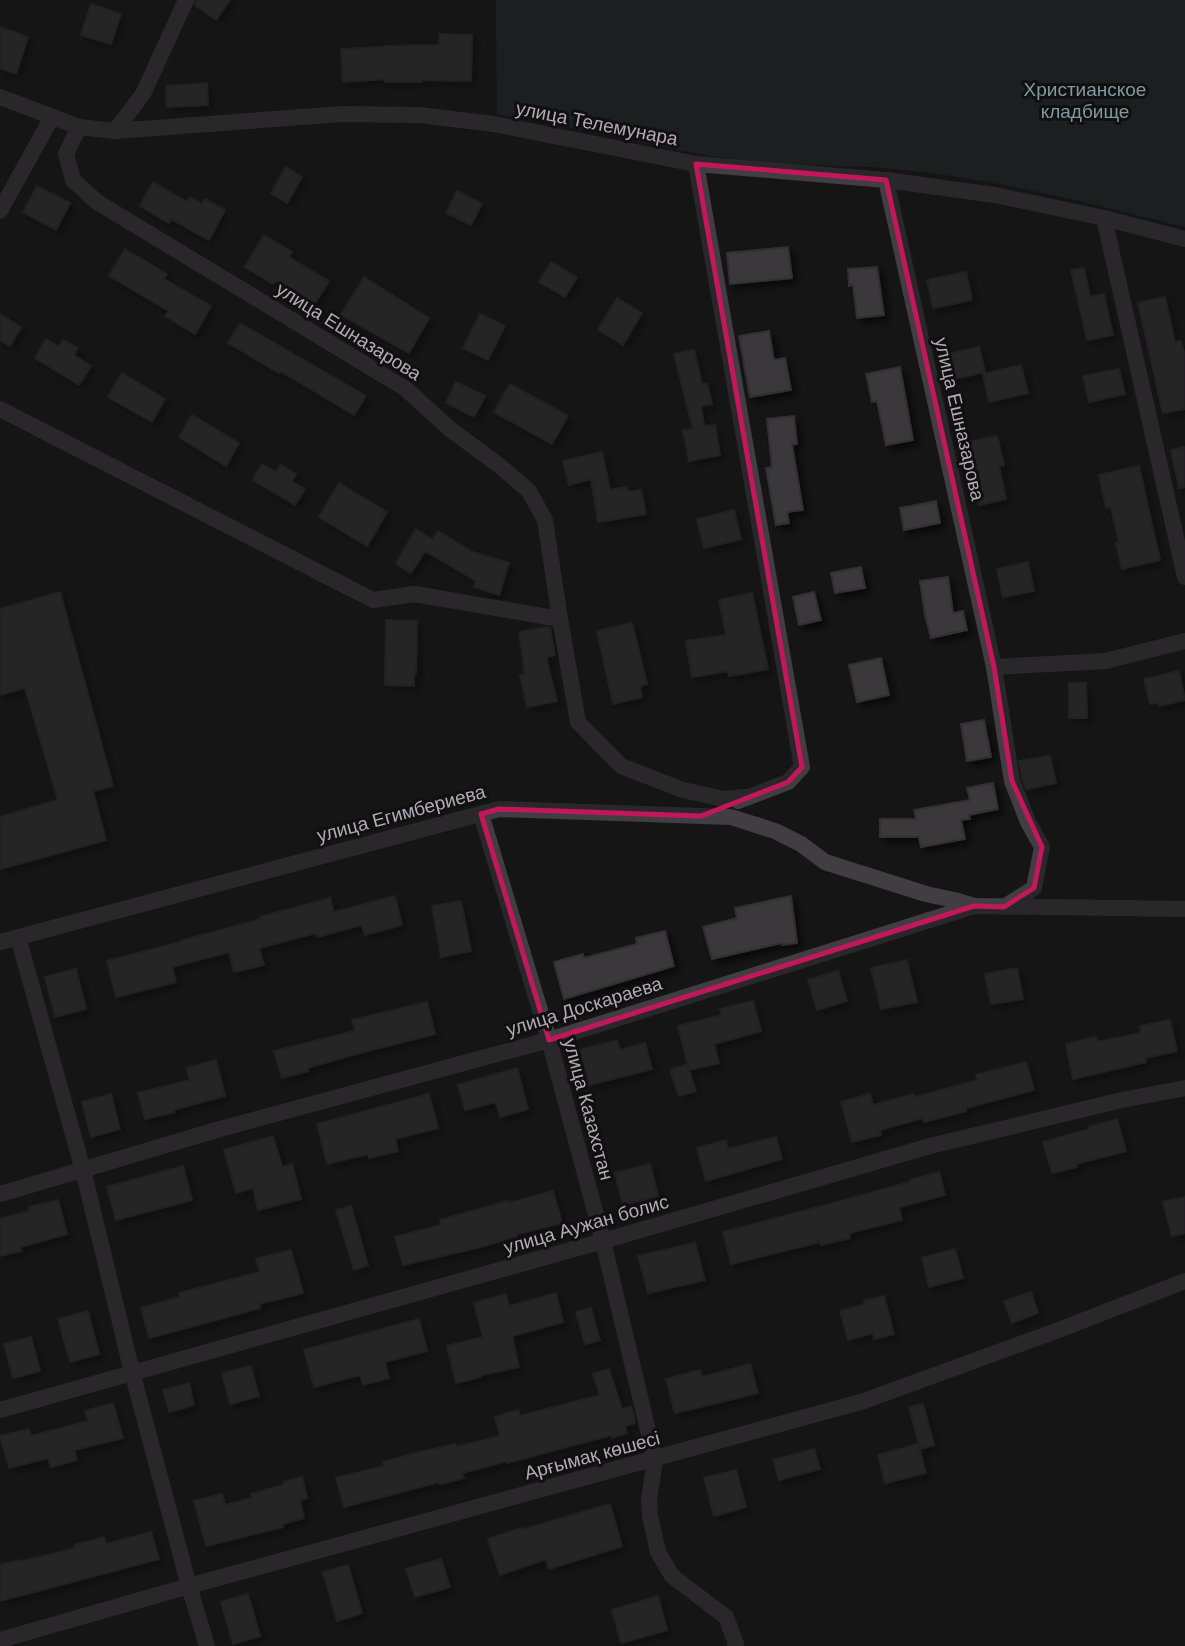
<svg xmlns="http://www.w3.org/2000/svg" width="1185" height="1646" viewBox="0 0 1185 1646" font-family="'DM Sans',sans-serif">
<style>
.green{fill:#252b2e}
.building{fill:#3b373b;stroke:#322f32;stroke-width:2;filter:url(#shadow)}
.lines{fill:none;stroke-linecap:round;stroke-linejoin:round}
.minor{stroke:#423d42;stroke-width:16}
.marked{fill:none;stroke:#c2185b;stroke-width:5;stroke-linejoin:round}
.labels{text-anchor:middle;stroke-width:6;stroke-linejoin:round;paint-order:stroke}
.park-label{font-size:19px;fill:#80989f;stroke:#111011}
.street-label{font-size:19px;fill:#b4a8b6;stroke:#111011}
</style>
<defs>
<filter id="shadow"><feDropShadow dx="4.5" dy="4.5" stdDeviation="3.5" flood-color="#0009"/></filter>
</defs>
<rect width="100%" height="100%" fill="#161516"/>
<path class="green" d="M 496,0 L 1185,0 L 1185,227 C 1089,203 993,178 895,169 C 844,164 792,167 741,160 C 659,149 579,126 497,114 Z"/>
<g class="building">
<polygon points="196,0 230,0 216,20 195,5"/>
<polygon points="91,4 121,14 111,44 81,35"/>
<polygon points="0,27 28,37 16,74 0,68"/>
<polygon points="440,34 472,35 471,81 421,80 421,82 385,82 385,79 343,82 341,49 384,47 384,46 439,45"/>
<polygon points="207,83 208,105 167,107 166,86"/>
<polygon points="286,167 302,177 287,203 271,193"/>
<polygon points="153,182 187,202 190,197 202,204 205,199 225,210 209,240 171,219 169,223 140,206"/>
<polygon points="37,186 70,203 56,230 23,212"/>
<polygon points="457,191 482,204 471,225 446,213"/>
<polygon points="264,235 292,252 289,257 329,281 314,305 275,281 273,284 245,267"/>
<polygon points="788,247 792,278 730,284 727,253"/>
<polygon points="125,249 167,274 164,279 211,306 195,334 165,316 169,311 109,276"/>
<polygon points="551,262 577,277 565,297 539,282"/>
<polygon points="877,267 884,315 857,318 853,285 849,286 848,269"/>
<polygon points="1084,268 1090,297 1104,294 1113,335 1087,340 1071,270"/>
<polygon points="966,272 972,300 933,308 927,280"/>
<polygon points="364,277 429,318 409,353 341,315"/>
<polygon points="1165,297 1175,342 1181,341 1185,357 1185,409 1163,413 1138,303"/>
<polygon points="617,298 642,313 623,345 598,330"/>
<polygon points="0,314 21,327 10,346 0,340"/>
<polygon points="480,314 505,326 488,360 463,348"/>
<polygon points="240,323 366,396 354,415 280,371 279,373 228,343"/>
<polygon points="769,331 774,360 785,358 791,390 750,397 739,336"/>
<polygon points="46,339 59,347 63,340 78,348 74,355 91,366 79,385 35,358"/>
<polygon points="979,347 985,372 949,380 944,355"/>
<polygon points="694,350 702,384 707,383 712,404 701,406 704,426 715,425 720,455 689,461 683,430 693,429 674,354"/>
<polygon points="1021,365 1028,393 989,402 983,374"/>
<polygon points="900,367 913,440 886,445 877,401 872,402 866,374"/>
<polygon points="1119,369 1125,394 1089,402 1083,376"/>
<polygon points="122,373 165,399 152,422 108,397"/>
<polygon points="456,382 485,396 474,417 446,403"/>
<polygon points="510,384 568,416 552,444 494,412"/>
<polygon points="192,415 239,443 226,466 179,437"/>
<polygon points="794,416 797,444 792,445 803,510 787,512 789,523 776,525 766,468 772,467 767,419"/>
<polygon points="997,436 1004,465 999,466 1006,499 979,505 964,443"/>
<polygon points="1185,447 1185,487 1179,488 1171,450"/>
<polygon points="602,452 610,490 627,487 628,492 641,490 646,514 598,522 591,479 569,485 563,461"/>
<polygon points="262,464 276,472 281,465 296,474 292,481 305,489 295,505 253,480"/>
<polygon points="1139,466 1160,560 1122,569 1116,543 1119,543 1111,507 1106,508 1099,475"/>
<polygon points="339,483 387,512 367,546 319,517"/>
<polygon points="936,501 940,523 904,530 900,508"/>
<polygon points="734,510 741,539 704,548 697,519"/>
<polygon points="416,529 433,540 438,531 473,552 509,563 499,595 474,587 476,581 425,551 411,573 396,564"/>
<polygon points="1028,562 1034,591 1003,597 997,569"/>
<polygon points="861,567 865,588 835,593 831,573"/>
<polygon points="948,577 953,613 963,611 967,630 931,638 925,615 920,581"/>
<polygon points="60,592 113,786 93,791 106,840 0,869 0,817 58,800 25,688 0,695 0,609"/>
<polygon points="814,592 821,620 799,625 793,597"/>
<polygon points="752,593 768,669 729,676 728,671 692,677 686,641 726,635 719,600"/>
<polygon points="386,620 417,621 416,674 414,674 414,686 385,685"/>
<polygon points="632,623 647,684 640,686 642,697 613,704 597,631"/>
<polygon points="547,627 550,628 555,655 546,657 557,701 527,707 520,675 525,674 519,632"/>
<polygon points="881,658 889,695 857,702 849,665"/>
<polygon points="1179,671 1185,700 1159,706 1158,703 1150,704 1144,679"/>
<polygon points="1069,683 1086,683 1087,718 1069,718"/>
<polygon points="984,720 991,757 967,761 961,724"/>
<polygon points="1050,756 1056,783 1026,789 1022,778 1019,761"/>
<polygon points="993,783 998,809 969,815 970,819 961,820 965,839 921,847 919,837 880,837 880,819 916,819 914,810 970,800 967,788"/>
<polygon points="395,896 402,925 365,935 362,925 317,937 316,933 259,948 264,965 234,972 229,952 172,967 176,982 116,997 107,961 180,942 180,941 261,919 260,917 330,898 334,912"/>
<polygon points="791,896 797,943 782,945 782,943 712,959 703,927 737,918 735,908"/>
<polygon points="461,901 471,951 441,957 432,906"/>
<polygon points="665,931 674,966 564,999 554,962 583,954 584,958 637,944 636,938"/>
<polygon points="907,960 917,1002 881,1009 871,968"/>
<polygon points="1017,968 1023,999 991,1004 985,974"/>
<polygon points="76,969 86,1009 55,1017 45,977"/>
<polygon points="838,971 847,1001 817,1010 808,980"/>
<polygon points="753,1001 761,1031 714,1044 719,1063 689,1070 678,1026 722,1015 720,1009"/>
<polygon points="427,1002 435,1034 352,1055 307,1068 308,1071 282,1078 274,1051 355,1031 352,1020"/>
<polygon points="1170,1020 1177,1051 1145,1058 1146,1062 1073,1079 1066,1044 1096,1037 1097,1042 1141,1033 1140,1026"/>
<polygon points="617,1040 620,1050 645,1043 652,1069 589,1085 580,1050"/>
<polygon points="216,1060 225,1096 173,1110 174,1112 145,1119 138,1093 190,1080 187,1068"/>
<polygon points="1026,1062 1034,1090 966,1108 966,1111 924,1122 923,1118 880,1130 881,1135 852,1142 841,1102 870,1094 873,1105 914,1094 915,1097 978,1080 976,1075"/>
<polygon points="687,1064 696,1091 679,1096 670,1070"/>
<polygon points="517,1068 528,1109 500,1117 496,1102 465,1110 458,1085"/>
<polygon points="111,1094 120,1129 91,1137 82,1102"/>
<polygon points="429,1094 438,1128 395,1139 398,1151 369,1158 368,1154 327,1164 317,1124"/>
<polygon points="1117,1119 1126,1151 1076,1164 1077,1167 1052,1173 1043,1142 1090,1129 1089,1127"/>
<polygon points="273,1136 282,1167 292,1164 301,1199 258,1210 253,1188 236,1193 224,1150"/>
<polygon points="776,1137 782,1159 706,1181 697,1148 726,1140 728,1149"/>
<polygon points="650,1164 658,1196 623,1205 615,1173"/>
<polygon points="183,1166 192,1200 116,1220 107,1187"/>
<polygon points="939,1172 945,1195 899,1207 902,1220 849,1233 850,1238 821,1245 820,1242 731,1264 723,1232 811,1209 910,1182 910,1180"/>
<polygon points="553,1191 562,1223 517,1234 517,1236 481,1247 403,1265 395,1237 441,1225 440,1220 508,1201 509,1203"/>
<polygon points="1185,1197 1185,1233 1172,1236 1163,1202"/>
<polygon points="58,1200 67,1234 20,1247 21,1251 0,1256 0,1219 30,1211 29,1207"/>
<polygon points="351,1206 368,1265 354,1270 336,1210"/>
<polygon points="695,1243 705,1280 648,1293 638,1256"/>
<polygon points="955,1249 963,1278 929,1287 922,1258"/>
<polygon points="291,1250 303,1293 259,1304 260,1308 149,1338 141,1308 180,1297 179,1293 260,1272 256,1259"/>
<polygon points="1031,1292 1038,1313 1012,1323 1004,1301"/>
<polygon points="556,1293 563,1322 512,1336 519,1367 481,1375 481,1377 456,1383 447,1346 483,1337 474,1303 506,1294 509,1306"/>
<polygon points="884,1296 894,1334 874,1339 873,1333 848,1340 840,1311 865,1304 864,1301"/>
<polygon points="591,1308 600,1340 585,1344 576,1312"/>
<polygon points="88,1311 99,1354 70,1362 58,1319"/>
<polygon points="419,1319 427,1351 385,1362 389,1378 363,1385 360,1375 314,1387 304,1350"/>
<polygon points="31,1337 40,1371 13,1378 4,1344"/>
<polygon points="750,1364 758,1393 675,1413 666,1379 700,1370 702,1377"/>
<polygon points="251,1366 259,1396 230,1404 222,1373"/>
<polygon points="609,1369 622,1409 631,1407 633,1412 635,1423 625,1426 627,1433 612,1438 612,1435 507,1463 507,1461 462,1473 464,1478 440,1484 439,1482 344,1507 336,1478 384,1466 383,1462 412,1454 455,1444 456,1447 500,1436 495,1417 518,1410 520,1416 600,1395 593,1374"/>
<polygon points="189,1383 194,1405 169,1412 163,1390"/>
<polygon points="113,1403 123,1438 74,1450 77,1460 51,1467 48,1458 9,1468 0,1436 29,1429 31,1436 88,1421 85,1411"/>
<polygon points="923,1404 934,1445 920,1449 909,1407"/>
<polygon points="918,1444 926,1473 885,1483 878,1455"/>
<polygon points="814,1449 820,1469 779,1480 773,1460"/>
<polygon points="736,1470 746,1507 714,1516 704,1478"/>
<polygon points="302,1477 307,1498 300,1500 304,1518 282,1524 283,1527 206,1546 194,1501 222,1494 225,1505 252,1498 251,1494 283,1485 283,1482"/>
<polygon points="610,1504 622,1546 549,1569 546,1559 500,1575 488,1539 520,1528 521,1530"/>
<polygon points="151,1532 159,1559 0,1601 0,1565 19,1560 19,1562 76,1548 75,1545 104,1537 106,1544"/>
<polygon points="441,1559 450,1587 415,1597 406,1569"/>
<polygon points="348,1565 362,1613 337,1621 323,1572"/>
<polygon points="248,1594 260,1636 233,1644 221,1602"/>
<polygon points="658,1596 667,1630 621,1643 612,1610"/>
</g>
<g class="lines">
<g class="minor">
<polyline points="0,97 79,127 115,131 342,114 419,115 494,124 696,164 886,180 995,195 1104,218 1185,239"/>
<polyline points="79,127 66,154 73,180 97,202 406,389 451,430 500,466 529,491 545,520 560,619 578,722 621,766 683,790 724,799 746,797"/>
<polyline points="115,131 143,94 186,0"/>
<polyline points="696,164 802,767 788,782 738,801"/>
<polyline points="886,180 994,667 1012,781 1028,822 1042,847 1034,888 1004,907"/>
<polyline points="0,211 52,117"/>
<polyline points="1104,218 1185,577"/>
<polyline points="0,409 373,600 414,594 560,619"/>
<polyline points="994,667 1105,661 1185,641"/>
<polyline points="481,814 549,1040 603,1241 655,1460 649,1500 650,1516 658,1552 672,1576 726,1617 736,1644 735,1646"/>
<polyline points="18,937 83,1170 132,1372 189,1586 207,1646"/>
<polyline points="0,942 499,809 731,817 775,831 801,844 825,862 926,894 954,900 974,906"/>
<polyline points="0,1194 220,1129 549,1040 974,906 1185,909"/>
<polyline points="0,1410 603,1241 930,1146 1122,1100 1185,1088"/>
<polyline points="0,1640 189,1586 864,1401 1056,1331 1185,1281"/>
</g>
</g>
<path d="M0 0H1185V1646H0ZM 696,164 L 886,180 L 994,667 L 1012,781 L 1042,847 L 1034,888 L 1004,907 L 974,906 L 549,1040 L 481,814 L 499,809 L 701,816 L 788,782 L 802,767 Z" fill="#161516" fill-opacity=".55" fill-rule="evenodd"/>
<path class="marked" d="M 696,164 L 886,180 L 994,667 L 1012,781 L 1042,847 L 1034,888 L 1004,907 L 974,906 L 549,1040 L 481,814 L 499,809 L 701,816 L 788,782 L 802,767 Z"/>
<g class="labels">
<g class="park-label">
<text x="1085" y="96">Христианское<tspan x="1085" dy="22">кладбище</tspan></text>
</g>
<g class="street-label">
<text transform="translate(597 123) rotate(11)" y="7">улица Телемунара</text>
<text transform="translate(349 331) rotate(32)" y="7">улица Ешназарова</text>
<text transform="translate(960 419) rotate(77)" y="7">улица Ешназарова</text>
<text transform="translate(401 813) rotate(-15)" y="7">улица Егимбериева</text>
<text transform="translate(584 1006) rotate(-17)" y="7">улица Доскараева</text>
<text transform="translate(589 1109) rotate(75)" y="7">улица Казахстан</text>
<text transform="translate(586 1224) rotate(-16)" y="7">улица Аужан болис</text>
<text transform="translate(592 1455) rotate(-15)" y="7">Арғымақ көшесі</text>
</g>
</g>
</svg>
